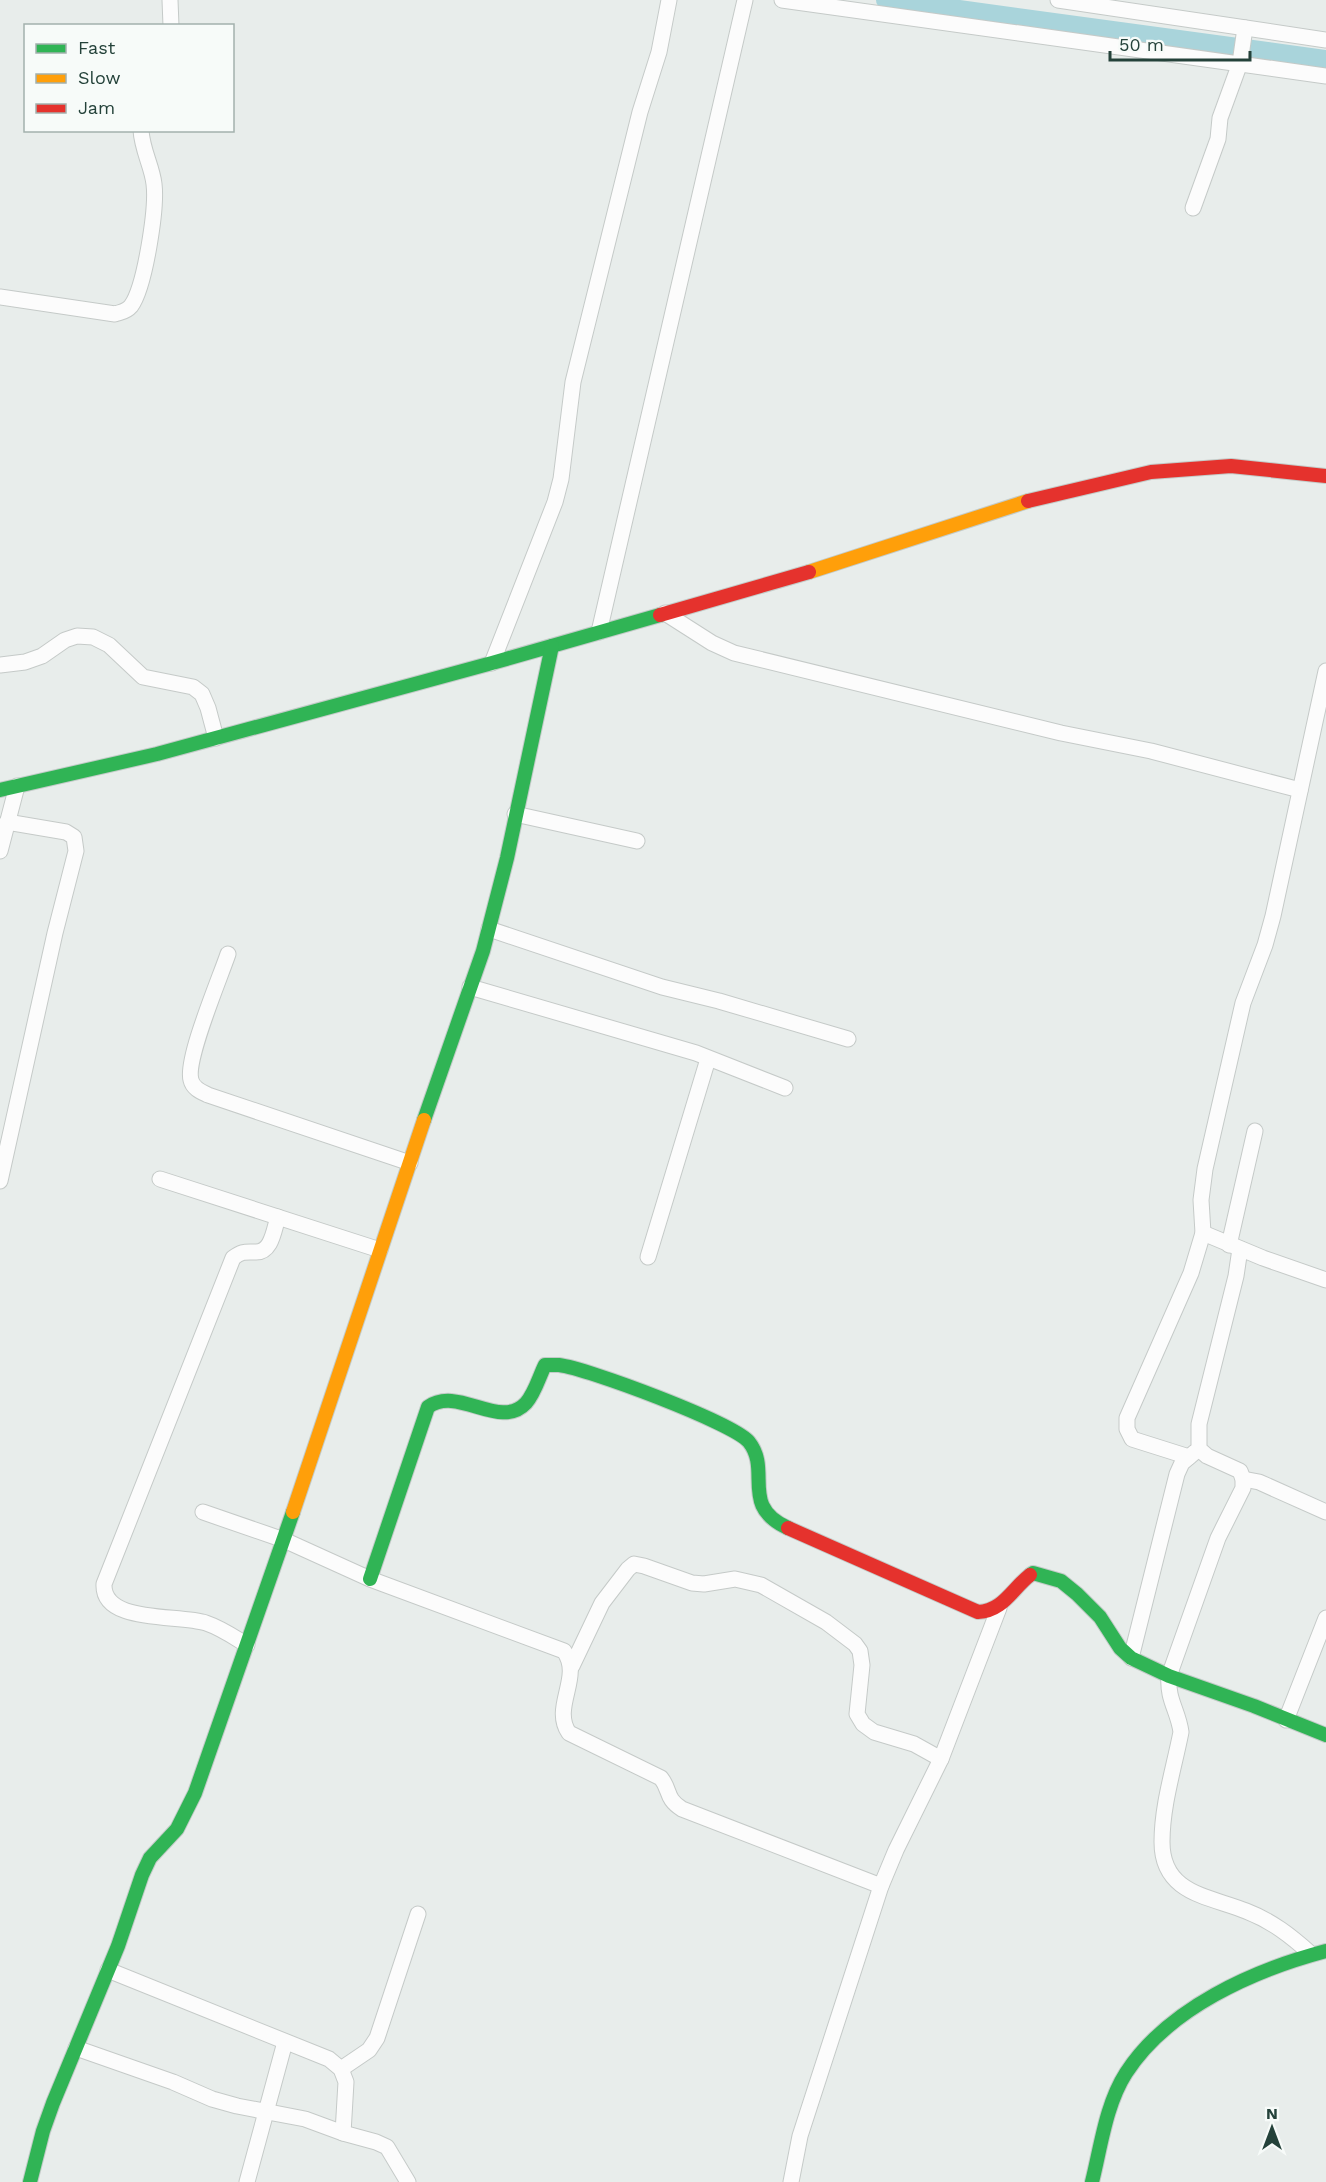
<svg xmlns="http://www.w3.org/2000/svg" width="1326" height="2182" viewBox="0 0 1326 2182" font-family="'Work Sans',sans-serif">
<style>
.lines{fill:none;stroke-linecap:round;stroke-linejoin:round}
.canal{stroke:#a9d4db;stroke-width:20}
.street-casing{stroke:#c5cac8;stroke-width:17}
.fast-casing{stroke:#c3cbc8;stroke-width:16}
.slow-casing{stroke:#c3cbc8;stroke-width:16}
.jam-casing{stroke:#c3cbc8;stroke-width:16}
.street{stroke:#fcfcfc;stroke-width:15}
.fast{stroke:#30b455;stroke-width:14}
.slow{stroke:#ff9f0a;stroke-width:14}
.jam{stroke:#e5322d;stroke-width:14}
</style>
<rect width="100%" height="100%" fill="#e8edeb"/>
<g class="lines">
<polyline class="canal" points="886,0 1326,60"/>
<defs>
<g id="street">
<polyline points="170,0 171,26"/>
<polyline points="782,0 1326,76"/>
<polyline points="1058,0 1326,40"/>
<polyline points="1193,208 1218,139 1220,118 1240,63 1245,28"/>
<path d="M 0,297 L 115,314 C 121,312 126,312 131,306 C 145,287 157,208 154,184 C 152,166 142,150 141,130"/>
<polyline points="665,613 712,643 734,653 1061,733 1151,751 1300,790"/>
<polyline points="599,632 745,0"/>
<polyline points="492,663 555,502 561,479 573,382 640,112 659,52 669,0"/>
<polyline points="0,665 25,662 42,656 65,640 77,636 93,637 109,645 143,677 193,687 202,694 208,708 216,738"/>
<polyline points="515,814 637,841"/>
<polyline points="0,851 17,786"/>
<polyline points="489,929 662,987 719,1001 848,1039"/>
<path d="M 228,954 C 220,978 185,1060 191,1080 C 193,1089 202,1092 208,1095 L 410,1163"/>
<polyline points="470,987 696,1053 785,1088"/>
<polyline points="160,1179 380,1250"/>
<polyline points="0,1181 55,933 76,851 74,837 66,832 7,822"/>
<polyline points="1203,1233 1263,1258 1326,1280"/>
<polyline points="1229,1245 1255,1131"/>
<path d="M 1240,1249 L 1236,1276 L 1199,1424 L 1199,1449 L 1207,1456 L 1240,1471 L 1243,1479 L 1243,1488 L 1218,1538 L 1169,1676 C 1167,1700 1178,1710 1181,1732 C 1174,1768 1162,1805 1162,1842 C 1162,1894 1209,1896 1246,1911 C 1272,1921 1291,1936 1311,1954"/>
<polyline points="648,1257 708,1059"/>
<polyline points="1189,1457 1132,1439 1127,1429 1127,1418 1191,1273 1203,1233 1201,1200 1205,1169 1243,1003 1265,945 1273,916 1326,671"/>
<polyline points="1243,1479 1259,1482 1326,1512"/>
<path d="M 203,1512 L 284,1540 L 370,1579 L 564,1651 C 583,1677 551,1707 569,1733 L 661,1778 C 671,1791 665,1798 682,1809 L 881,1886"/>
<path d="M 247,1645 C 234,1637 221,1628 206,1623 C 178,1614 102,1624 104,1584 L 233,1258 C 242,1251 245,1252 255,1252 C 272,1253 274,1229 278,1217"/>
<polyline points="1131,1658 1177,1474 1182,1463 1195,1452"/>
<polyline points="572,1666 602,1603 628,1569 634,1564 644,1566 692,1583 704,1584 735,1579 761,1585 826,1622 855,1644 860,1651 862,1665 857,1714 863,1724 874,1732 914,1744 941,1759"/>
<polyline points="1286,1720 1326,1618"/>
<polyline points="108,1970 329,2059 341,2069 346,2082 343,2133"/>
<polyline points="76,2048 173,2082 212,2099 237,2106 305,2119 343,2133 376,2142 387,2147 408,2182"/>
<polyline points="341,2069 369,2050 377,2038 418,1914"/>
<polyline points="247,2182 285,2042"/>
<polyline points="791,2182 800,2136 881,1886 896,1850 941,1759 999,1608"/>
</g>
<g id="fast">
<polyline points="0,790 157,754 492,663 660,615"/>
<polyline points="424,1120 483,951 507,858 552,646"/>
<polyline points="1030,1575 1033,1573 1061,1581 1077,1594 1100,1617 1120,1648 1131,1658 1169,1676 1254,1706 1326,1735"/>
<path d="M 370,1579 L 428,1407 C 458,1385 500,1431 526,1403 C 535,1393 539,1377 545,1365 C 549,1365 554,1365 559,1365 C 586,1368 734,1423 749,1442 C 772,1471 739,1506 788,1528"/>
<polyline points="30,2182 43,2131 53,2103 118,1946 142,1875 150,1858 177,1829 195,1793 293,1512"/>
<path d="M 1092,2182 C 1101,2146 1106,2104 1126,2073 C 1168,2008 1254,1970 1326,1951"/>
</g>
<g id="slow">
<polyline points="809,572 1028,501"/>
<polyline points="293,1512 424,1120"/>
</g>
<g id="jam">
<polyline points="1028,501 1151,472 1231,466 1326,476"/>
<polyline points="660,615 809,572"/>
<path d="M 788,1528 L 978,1612 C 1003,1611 1012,1589 1030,1575"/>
</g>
</defs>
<use href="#street" class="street-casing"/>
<use href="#fast" class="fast-casing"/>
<use href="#slow" class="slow-casing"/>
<use href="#jam" class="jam-casing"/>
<use href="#street" class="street"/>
<use href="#fast" class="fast"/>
<use href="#slow" class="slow"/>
<use href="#jam" class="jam"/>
</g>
<rect x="24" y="24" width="210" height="108" fill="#f7fbf9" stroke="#a3b1ad" stroke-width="1.5"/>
<rect x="36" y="44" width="30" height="9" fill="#30b455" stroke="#a3b1ad" stroke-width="1.5"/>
<text x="78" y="54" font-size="18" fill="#24423a">Fast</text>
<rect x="36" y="74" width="30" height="9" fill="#ff9f0a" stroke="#a3b1ad" stroke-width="1.5"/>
<text x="78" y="84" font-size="18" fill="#24423a">Slow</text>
<rect x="36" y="104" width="30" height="9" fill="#e5322d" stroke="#a3b1ad" stroke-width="1.5"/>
<text x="78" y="114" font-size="18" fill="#24423a">Jam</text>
<g transform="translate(1272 2128)" stroke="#f7fbf9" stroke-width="4.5" paint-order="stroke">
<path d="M0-4.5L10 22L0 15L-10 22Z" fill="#24423a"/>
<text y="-9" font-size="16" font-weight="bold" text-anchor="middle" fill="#24423a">N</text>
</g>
<path d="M1110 51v9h140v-9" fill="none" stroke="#24423a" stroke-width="3"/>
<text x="1119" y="51" font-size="18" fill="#24423a" stroke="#f7fbf9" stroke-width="4.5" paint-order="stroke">50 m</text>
</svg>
